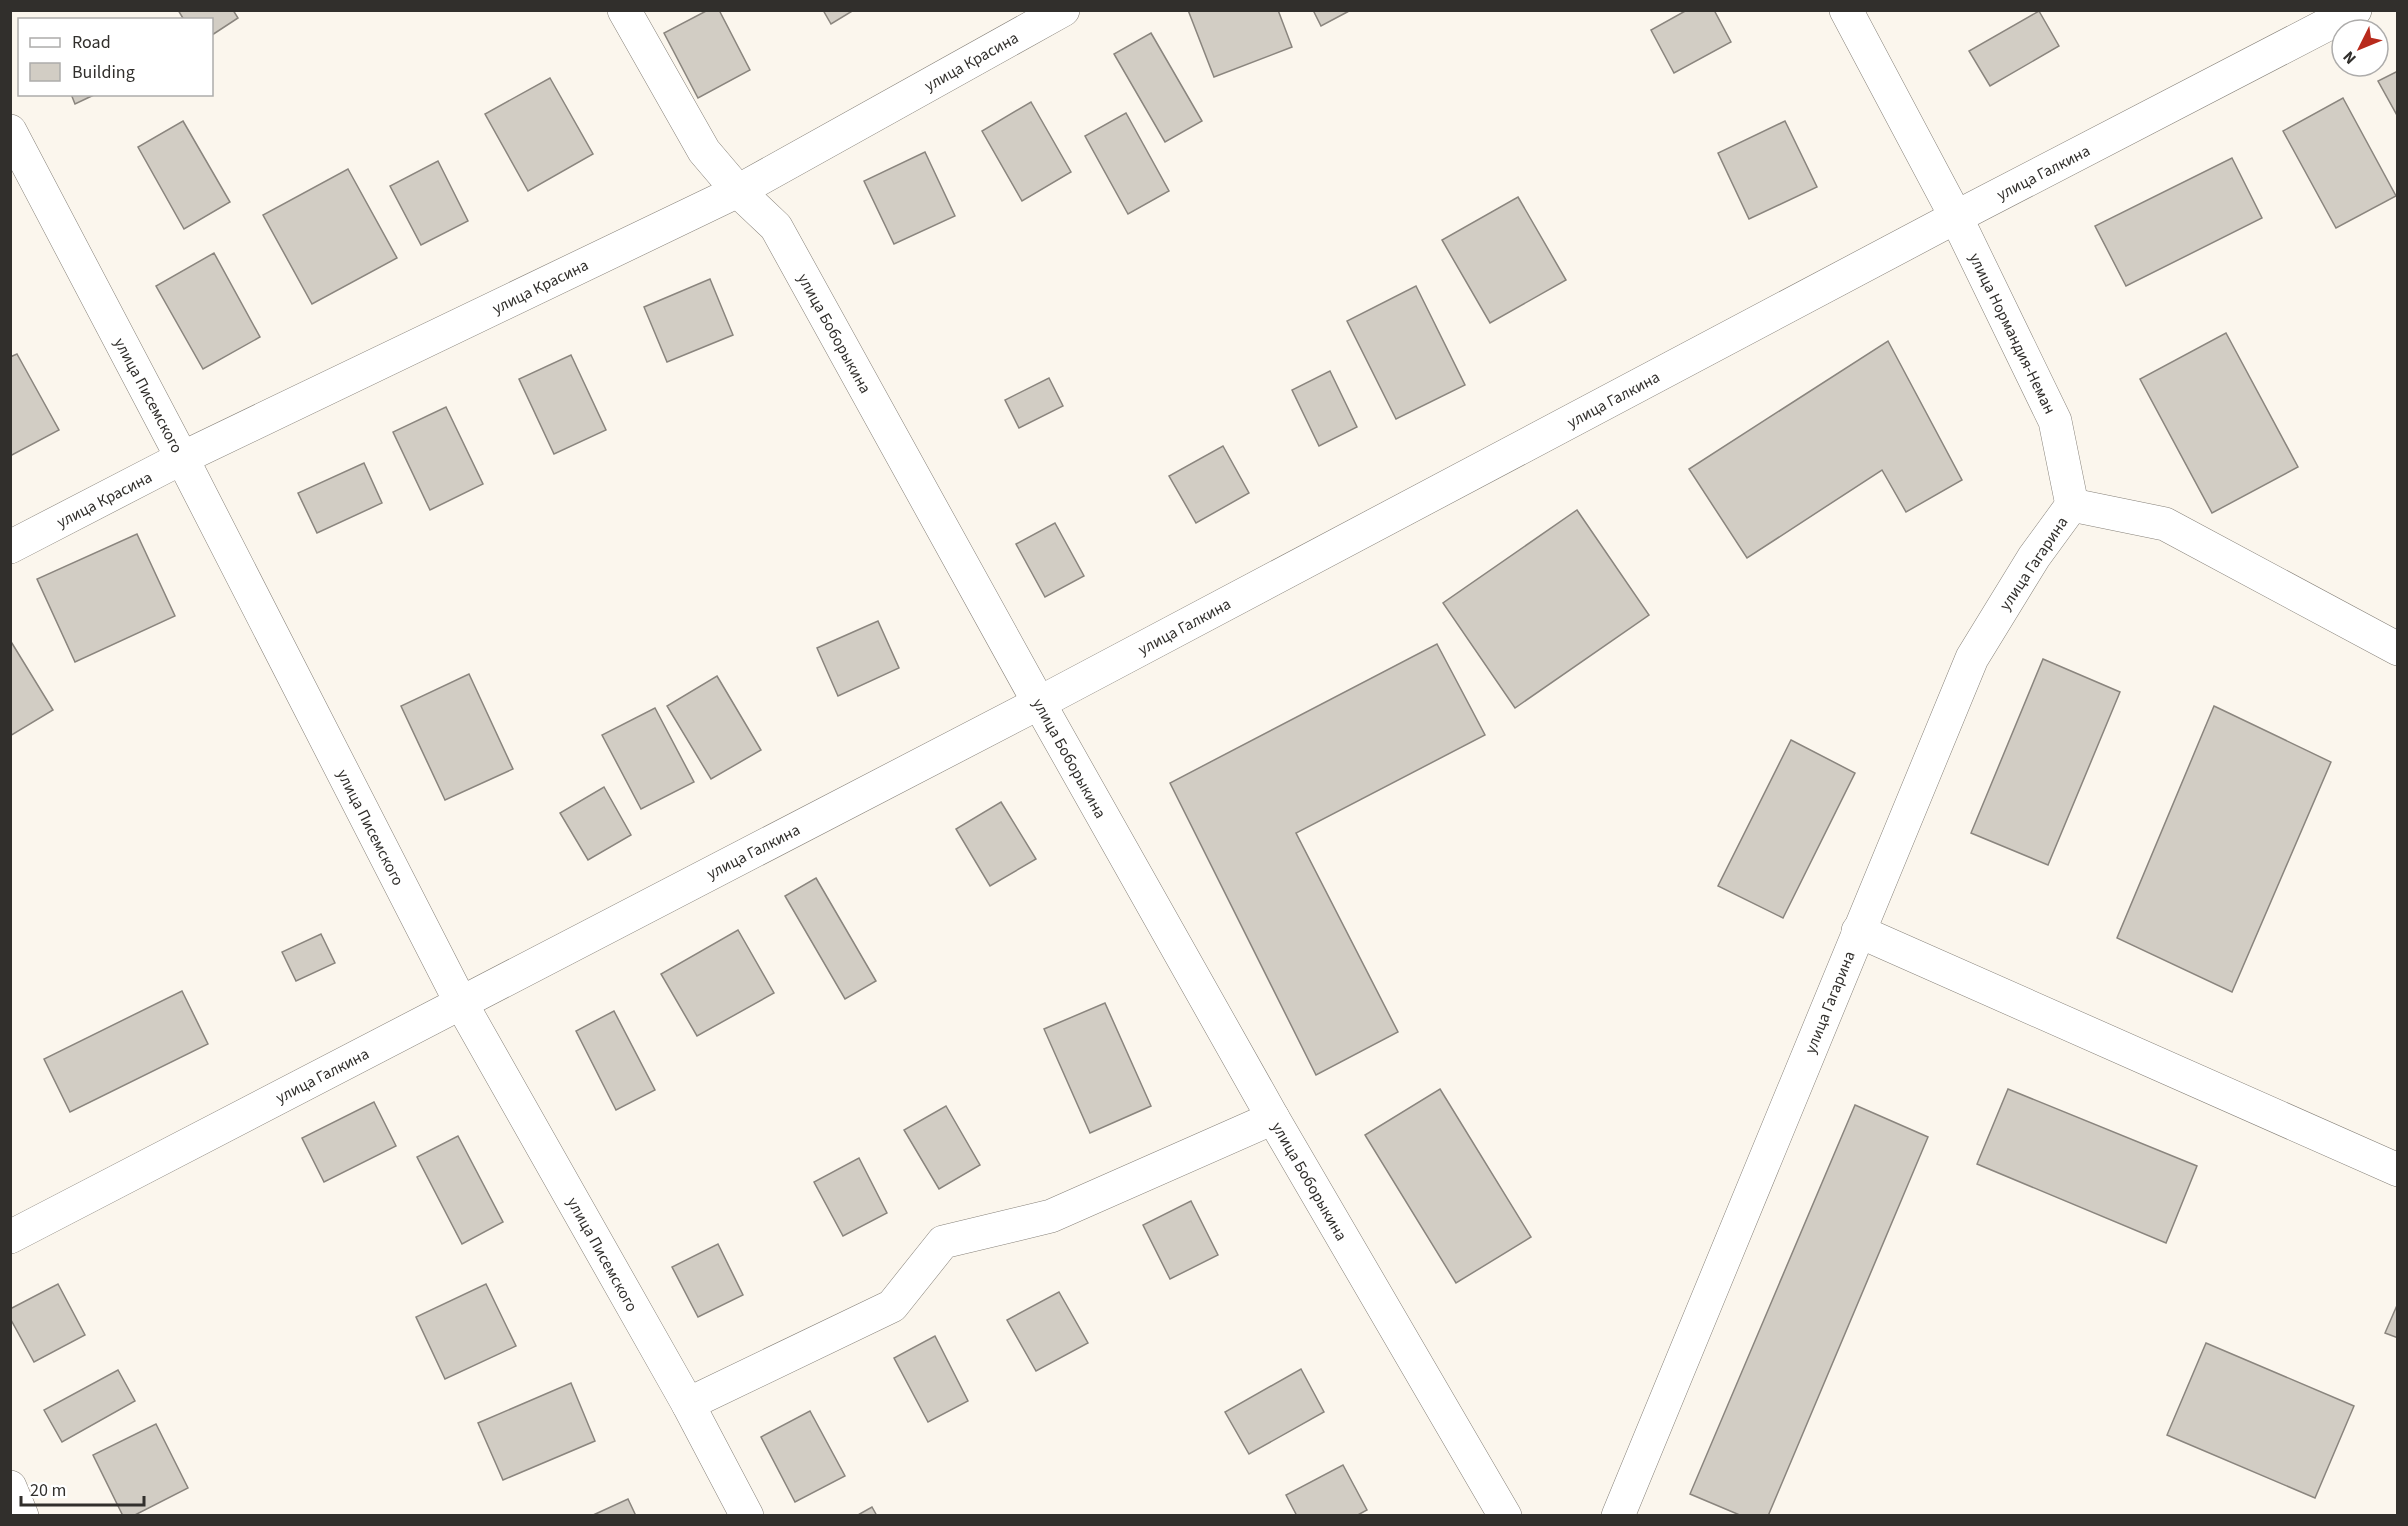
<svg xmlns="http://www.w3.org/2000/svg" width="2408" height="1526" viewBox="0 0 2408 1526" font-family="'Source Sans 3',sans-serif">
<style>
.building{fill:#d2cdc4;stroke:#8a857e;stroke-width:1.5}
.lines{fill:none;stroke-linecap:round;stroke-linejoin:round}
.minor-casing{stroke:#868179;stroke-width:34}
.minor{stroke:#fff;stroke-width:33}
.labels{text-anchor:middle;stroke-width:6;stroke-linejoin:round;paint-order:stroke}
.street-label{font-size:16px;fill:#312f2c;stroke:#fff}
</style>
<rect width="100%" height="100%" fill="#fbf6ed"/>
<g class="building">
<polygon points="178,10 233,10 238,18 212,35 212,20 184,20"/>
<polygon points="708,10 719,10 750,70 698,98 664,33"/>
<polygon points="823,10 854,10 831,24"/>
<polygon points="1188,10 1278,10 1292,47 1214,77"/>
<polygon points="1313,10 1351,10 1321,26"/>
<polygon points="1687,10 1714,10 1731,42 1674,73 1651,30"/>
<polygon points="2039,11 2059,46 1990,86 1969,51"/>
<polygon points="1151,33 1202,121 1165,142 1114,54"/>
<polygon points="2398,71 2398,117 2378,81"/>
<polygon points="550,78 593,154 528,191 485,114"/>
<polygon points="71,94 96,94 75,104"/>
<polygon points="2343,98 2396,196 2336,228 2283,131"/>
<polygon points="1031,102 1071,172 1022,201 982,131"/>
<polygon points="1126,113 1169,191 1128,214 1085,136"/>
<polygon points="183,121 230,202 184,229 138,147"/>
<polygon points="1785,121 1817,187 1749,219 1718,153"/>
<polygon points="925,152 955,216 894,244 864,181"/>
<polygon points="2232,158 2262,218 2126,286 2095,226"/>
<polygon points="438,161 468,221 421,245 390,186"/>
<polygon points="348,169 397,258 312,304 263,215"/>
<polygon points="1518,197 1566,280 1490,323 1442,240"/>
<polygon points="214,253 260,337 203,369 156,286"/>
<polygon points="710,279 733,335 667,362 644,307"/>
<polygon points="1416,286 1465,385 1396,419 1347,321"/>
<polygon points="2226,333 2298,467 2212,513 2140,379"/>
<polygon points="1888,341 1962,480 1906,512 1882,470 1747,558 1689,469"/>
<polygon points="17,354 59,430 10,456 10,357"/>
<polygon points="571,355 606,430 554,454 519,379"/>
<polygon points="1330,371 1357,427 1319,446 1292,390"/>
<polygon points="1049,378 1063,406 1019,428 1005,400"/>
<polygon points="446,407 483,484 430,510 393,432"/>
<polygon points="1223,446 1249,493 1196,523 1169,476"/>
<polygon points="364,463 382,503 317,533 298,493"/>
<polygon points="1577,510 1649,615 1515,708 1443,603"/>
<polygon points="1055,523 1084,576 1045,597 1016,544"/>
<polygon points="137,534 175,616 75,662 37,579"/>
<polygon points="878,621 899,668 838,696 817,648"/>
<polygon points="10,640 53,710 10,736"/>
<polygon points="1437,644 1485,735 1296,833 1398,1032 1316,1075 1170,783"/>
<polygon points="2043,659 2120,692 2048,865 1971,833"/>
<polygon points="469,674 513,769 445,800 401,706"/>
<polygon points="717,676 761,750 711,779 667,706"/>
<polygon points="2214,706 2331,762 2232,992 2117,938"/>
<polygon points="655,708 694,782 641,809 602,735"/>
<polygon points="1791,740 1855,773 1783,918 1718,886"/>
<polygon points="604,787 631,835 588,860 560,813"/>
<polygon points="1001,802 1036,859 990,886 956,829"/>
<polygon points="816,878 876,981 845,999 785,896"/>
<polygon points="738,930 774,993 697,1036 661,974"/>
<polygon points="321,934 335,963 296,981 282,952"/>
<polygon points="182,991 208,1044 70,1112 44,1059"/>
<polygon points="1105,1003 1151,1106 1090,1133 1044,1029"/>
<polygon points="614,1011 655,1090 616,1110 576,1031"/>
<polygon points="1440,1089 1531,1237 1456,1283 1365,1135"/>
<polygon points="2008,1089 2197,1166 2166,1243 1977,1164"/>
<polygon points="374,1102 396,1146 324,1182 302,1138"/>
<polygon points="1855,1105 1928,1137 1768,1516 1742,1516 1690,1494"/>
<polygon points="946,1106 980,1165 939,1189 904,1130"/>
<polygon points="458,1136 503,1222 462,1244 417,1157"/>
<polygon points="859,1158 887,1213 843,1236 814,1182"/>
<polygon points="1191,1201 1218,1255 1170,1279 1143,1225"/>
<polygon points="718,1244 743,1295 698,1317 672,1267"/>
<polygon points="58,1284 85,1335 34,1362 10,1318 10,1309"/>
<polygon points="486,1284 516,1346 445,1379 416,1317"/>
<polygon points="1059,1292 1088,1343 1036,1371 1007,1320"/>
<polygon points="2398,1303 2398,1338 2385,1333"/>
<polygon points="935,1336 968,1401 928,1422 894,1358"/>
<polygon points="2206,1343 2354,1406 2315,1498 2167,1435"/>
<polygon points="1301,1369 1324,1412 1249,1454 1225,1412"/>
<polygon points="118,1370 135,1401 62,1442 44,1410"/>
<polygon points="571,1383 595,1441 503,1480 478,1423"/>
<polygon points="810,1411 845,1476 795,1502 761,1437"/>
<polygon points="156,1424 188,1488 133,1516 123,1516 93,1455"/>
<polygon points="1343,1465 1367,1510 1356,1516 1297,1516 1286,1495"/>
<polygon points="628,1499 636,1516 591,1516"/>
<polygon points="872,1507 877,1516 856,1516"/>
</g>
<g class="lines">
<defs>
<g id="minor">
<polyline points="624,10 704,151 738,191 776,227 1039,703 1273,1118 1505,1516"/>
<polyline points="1846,10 1956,217 2055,421 2072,505 2165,524 2398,649"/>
<polyline points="10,131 182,458 461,1003 688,1404 747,1516"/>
<polyline points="10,547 182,458 738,191 1063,10"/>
<polyline points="1858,931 2398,1170"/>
<polyline points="10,1237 1039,703 1956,217 2355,10"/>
<polyline points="688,1404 892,1306 943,1242 1051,1216 1273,1118"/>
<polyline points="10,1487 22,1516"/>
<polyline points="1618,1516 1972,658 2034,557 2072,505"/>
</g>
</defs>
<use href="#minor" class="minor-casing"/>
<use href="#minor" class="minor"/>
</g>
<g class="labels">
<g class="street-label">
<text transform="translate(971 61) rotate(-29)" y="6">улица Красина</text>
<text transform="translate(2043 172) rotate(-27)" y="6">улица Галкина</text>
<text transform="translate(540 286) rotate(-26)" y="6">улица Красина</text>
<text transform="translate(835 333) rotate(61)" y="6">улица Боборыкина</text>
<text transform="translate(2013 333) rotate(64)" y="6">улица Нормандия-Неман</text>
<text transform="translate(149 395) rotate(62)" y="6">улица Писемского</text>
<text transform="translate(1613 399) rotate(-28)" y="6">улица Галкина</text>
<text transform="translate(104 499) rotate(-27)" y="6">улица Красина</text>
<text transform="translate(2033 563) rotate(-56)" y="6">улица Гагарина</text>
<text transform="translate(1184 626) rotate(-28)" y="6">улица Галкина</text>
<text transform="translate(1070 758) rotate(61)" y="6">улица Боборыкина</text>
<text transform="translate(371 827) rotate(63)" y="6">улица Писемского</text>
<text transform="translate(753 851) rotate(-27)" y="6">улица Галкина</text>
<text transform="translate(1829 1002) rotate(-68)" y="6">улица Гагарина</text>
<text transform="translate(322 1075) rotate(-27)" y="6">улица Галкина</text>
<text transform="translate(1310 1181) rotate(60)" y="6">улица Боборыкина</text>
<text transform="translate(603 1254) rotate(61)" y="6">улица Писемского</text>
</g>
</g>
<rect width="2408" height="1526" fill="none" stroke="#312f2c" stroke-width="24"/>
<rect x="18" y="18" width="195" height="78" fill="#ffffff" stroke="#adacab" stroke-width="1.5"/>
<rect x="30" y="38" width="30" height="9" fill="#ffffff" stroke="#adacab" stroke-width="1.5"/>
<text x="72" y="48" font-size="18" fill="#312f2c">Road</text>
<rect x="30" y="63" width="30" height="18" fill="#d2cdc4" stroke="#adacab" stroke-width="1.5"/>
<text x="72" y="78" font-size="18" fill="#312f2c">Building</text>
<g transform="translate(2360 48) rotate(227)"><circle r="28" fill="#ffffff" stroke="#adacab" stroke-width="1.5"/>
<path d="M0-4.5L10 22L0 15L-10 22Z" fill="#b82a1c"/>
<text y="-9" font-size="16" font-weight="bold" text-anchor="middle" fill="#312f2c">N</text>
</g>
<path d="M21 1496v9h123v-9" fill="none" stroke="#312f2c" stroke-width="3"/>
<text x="30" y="1496" font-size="18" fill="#312f2c" stroke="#ffffff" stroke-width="4.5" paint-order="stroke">20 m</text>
</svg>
